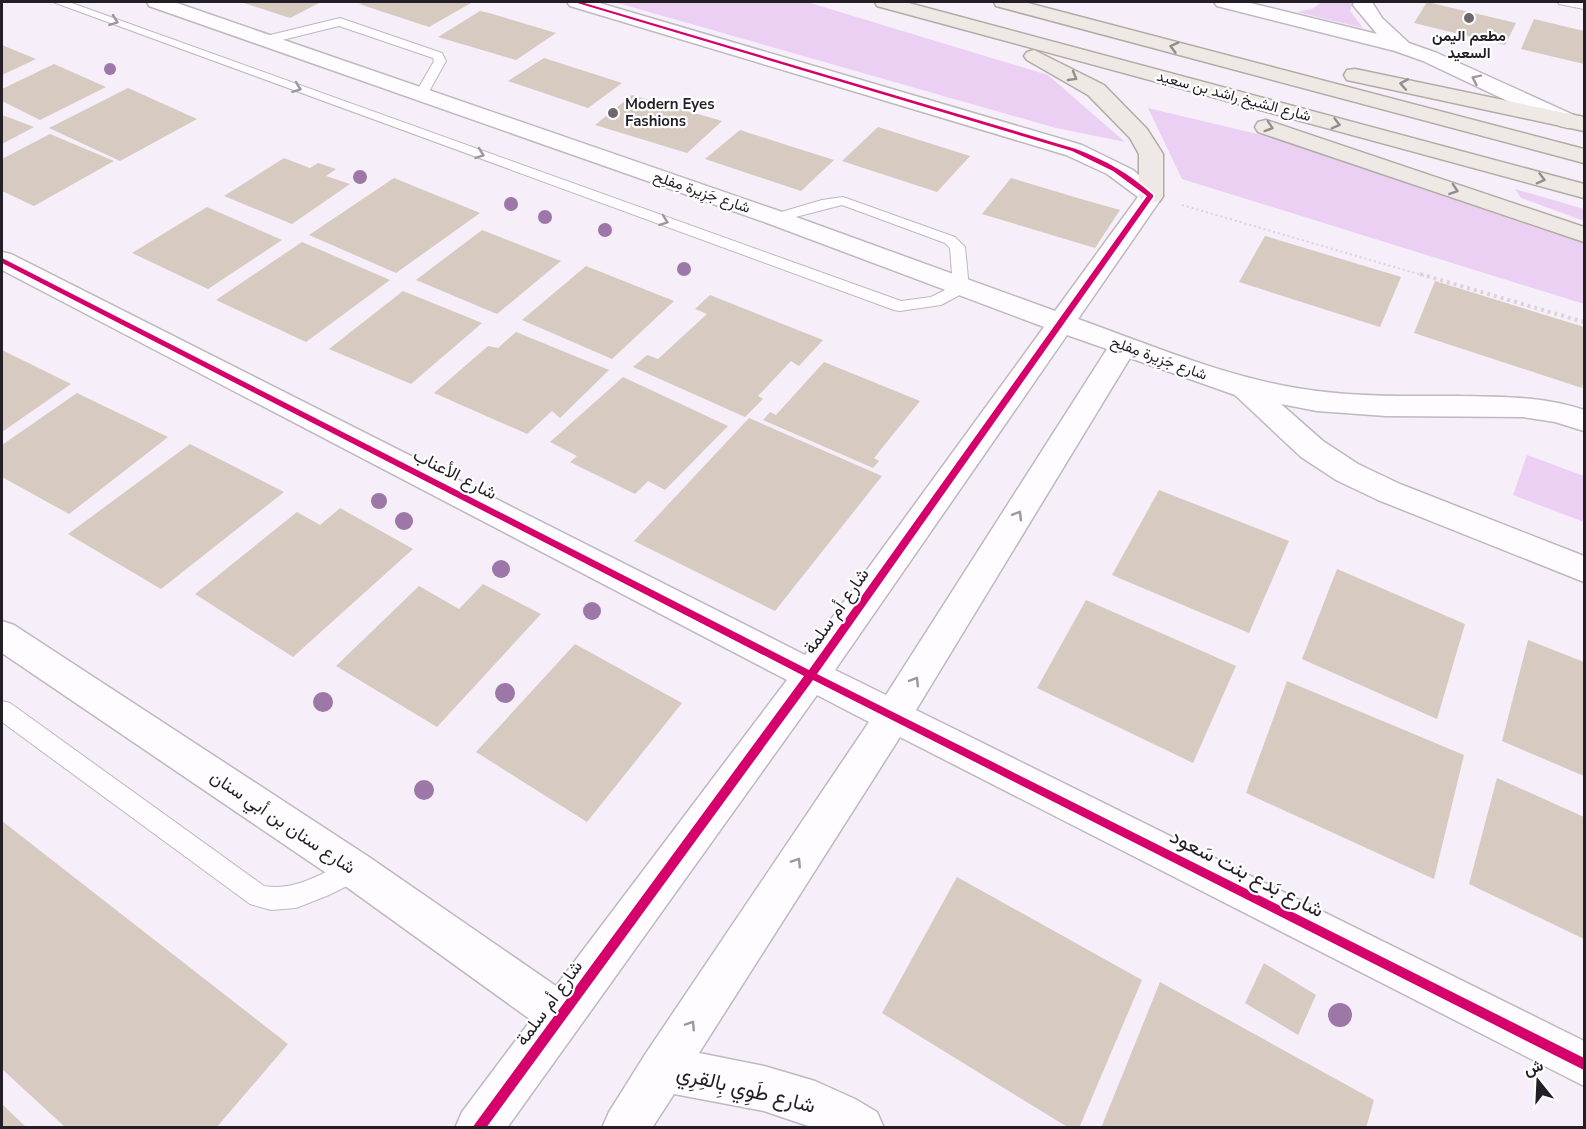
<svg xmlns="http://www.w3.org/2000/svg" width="1586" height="1129" viewBox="0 0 1586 1129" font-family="'Nunito Sans',Vazirmatn,sans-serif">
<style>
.green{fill:#ecd0f4}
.building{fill:#d7cac0}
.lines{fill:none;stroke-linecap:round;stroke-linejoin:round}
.service-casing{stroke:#beb8c0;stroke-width:2}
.minor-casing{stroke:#beb8c0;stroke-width:3}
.primary-casing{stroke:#b3aaa6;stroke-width:3}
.path-far1{stroke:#d8d6d9;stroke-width:2;stroke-dasharray:2 3;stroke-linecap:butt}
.path{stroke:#d8d6d9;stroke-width:4;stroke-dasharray:3 4;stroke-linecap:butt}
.service{fill:#fefcfe;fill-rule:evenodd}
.minor{fill:#fefcfe;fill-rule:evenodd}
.primary{fill:#eee9e4;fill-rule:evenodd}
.cycleway-casing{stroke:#fff;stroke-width:4}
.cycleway{fill:#d6006c;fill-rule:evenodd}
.tree{fill:#9d77a7}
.oneway{stroke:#9c989d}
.oneway2{stroke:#938e8e}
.poi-dot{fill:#6e6770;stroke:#fff;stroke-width:2}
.labels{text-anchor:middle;stroke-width:4.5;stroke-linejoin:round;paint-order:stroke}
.far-poi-label{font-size:15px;font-weight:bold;fill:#241e26;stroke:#fff}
.far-street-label{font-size:15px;fill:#241e26;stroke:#fff}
.street-label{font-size:18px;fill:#241e26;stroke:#fff}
.near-street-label{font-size:21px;fill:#241e26;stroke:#fff}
</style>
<rect width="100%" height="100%" fill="#f6eef8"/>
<g class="green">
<polygon points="614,2 807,2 1048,75 1125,142 1056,128"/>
<polygon points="1322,2 1353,2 1350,11 1363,28 1297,12 1312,9"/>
<polygon points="1148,108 1287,141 1584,241 1584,304 1182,179"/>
<polygon points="1515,189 1584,209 1584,221 1521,198"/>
<polygon points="1527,455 1584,476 1584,522 1513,495"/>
</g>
<g class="building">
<polygon points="241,2 321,2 290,18"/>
<polygon points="364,2 468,2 471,3 429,27 359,4"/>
<polygon points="1427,2 1516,23 1505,45 1414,23"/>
<polygon points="480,11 489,13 556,33 516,60 438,37"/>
<polygon points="1534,19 1584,31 1584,64 1521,49"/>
<polygon points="2,45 36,59 2,75"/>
<polygon points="544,58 622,83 588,108 508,81"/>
<polygon points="54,64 106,87 40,120 2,101 2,89"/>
<polygon points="128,88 197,119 120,161 49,128"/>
<polygon points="632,95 722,121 687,153 595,125"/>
<polygon points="2,115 5,116 34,127 2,144"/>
<polygon points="878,127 970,156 937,192 842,161"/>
<polygon points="740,130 796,148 834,160 801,191 705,159"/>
<polygon points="50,134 114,161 34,206 2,191 2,159"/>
<polygon points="284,158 310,168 318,163 336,169 326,176 350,184 292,224 224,196"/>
<polygon points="394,178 480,213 396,273 309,235"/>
<polygon points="1011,178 1081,199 1120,210 1095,248 982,214"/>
<polygon points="207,207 282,240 208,289 132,253"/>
<polygon points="482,230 561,261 497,314 416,280"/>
<polygon points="1265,236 1401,277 1380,327 1239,282"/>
<polygon points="302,242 390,280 306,342 216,300"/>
<polygon points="586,266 674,301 612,359 522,320"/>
<polygon points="1435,281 1584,327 1584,378 1582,388 1414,333"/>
<polygon points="403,291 482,323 411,384 329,349"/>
<polygon points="710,295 823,340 799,366 791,361 758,396 763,399 745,417 633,367 647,355 658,359 707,314 695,309"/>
<polygon points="516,332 609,370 560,418 552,411 527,434 434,393 488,346 498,348"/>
<polygon points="2,350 71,384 2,432"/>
<polygon points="824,362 920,401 874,458 879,461 873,468 763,420 770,412 776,415"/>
<polygon points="623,377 728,426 665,490 648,481 635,494 570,462 577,456 550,442"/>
<polygon points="77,393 168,437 69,514 2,477 2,445"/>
<polygon points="749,418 882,476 775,611 634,541"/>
<polygon points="190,444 284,492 161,589 68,534"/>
<polygon points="1159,490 1289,541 1249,633 1112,575"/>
<polygon points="340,508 413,549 293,657 195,594 297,512 320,525"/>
<polygon points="1337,569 1465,624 1437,719 1302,659"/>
<polygon points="483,584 541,614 437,727 336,666 419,586 459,609"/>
<polygon points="1086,600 1236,666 1193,763 1037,688"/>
<polygon points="1528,640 1584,662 1584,776 1502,741"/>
<polygon points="575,644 682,703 587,822 476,752"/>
<polygon points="1287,681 1464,755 1434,879 1246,793"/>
<polygon points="1497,778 1584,817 1584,939 1469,884"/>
<polygon points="2,821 288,1044 216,1128 66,1128 2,1069"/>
<polygon points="957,877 1142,980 1079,1128 1069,1128 882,1013"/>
<polygon points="1264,963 1316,995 1298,1035 1245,1003"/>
<polygon points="1160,982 1374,1100 1366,1128 1101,1128"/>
<polygon points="2,1104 27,1128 2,1128"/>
</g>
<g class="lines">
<defs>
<g id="service">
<polygon points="53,2 69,2 901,301 931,297 953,286 950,248 945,243 842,205 776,222 769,218 771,215 822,200 843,197 955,237 965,247 969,288 967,291 941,305 900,311 894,310"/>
<polygon points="1558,2 1584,3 1584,9 1559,4"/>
<polygon points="340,18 442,53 446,61 426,97 416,97 415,94 434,61 433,58 339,26 266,44 260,40 262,37"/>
<path d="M 2,701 L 10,703 L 264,886 C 298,892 325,870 355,859 L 363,862 L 367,870 L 363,878 L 329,895 L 296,908 L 271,910 L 250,904 L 2,722 Z"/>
</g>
<g id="minor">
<path d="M 147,2 L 174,2 L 785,213 L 1055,311 L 1138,197 L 1107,174 L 1066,155 L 570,6 L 567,2 L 596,2 L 1082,145 L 1133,170 L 1163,196 L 1078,319 C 1156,347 1234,381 1317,391 C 1364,397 1411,396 1458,396 C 1502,397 1543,396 1584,410 L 1584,431 L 1555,422 L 1523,417 L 1386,416 L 1317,411 L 1281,404 L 1323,441 L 1358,464 L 1400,484 L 1584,556 L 1584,582 L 1378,500 L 1336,480 L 1301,457 L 1235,395 L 1130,358 L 916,710 L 1584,1041 L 1584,1086 L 900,737 L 699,1053 L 764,1066 L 815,1081 L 855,1099 L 877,1112 L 884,1128 L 814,1128 L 764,1111 L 674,1094 L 652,1128 L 602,1128 L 609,1112 L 646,1053 L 869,722 L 817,695 L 507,1128 L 455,1128 L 462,1112 L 531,1020 L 341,883 L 2,653 L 2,621 L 14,625 L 369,857 L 556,986 L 787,680 L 2,270 L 2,252 L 11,254 L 805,655 L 1044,327 L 767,223 L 149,6 ZM 1067,335 L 1107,349 L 886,695 L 835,670 Z"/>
<polygon points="1214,2 1246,2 1377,34 1353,5 1354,2 1372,2 1382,18 1409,43 1437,53 1576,116 1579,121 1576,126 1568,128 1560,126 1423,61 1395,51 1217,6"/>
</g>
<g id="primary">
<polygon points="875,2 905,2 1584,184 1584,198 877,6"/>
<polygon points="994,2 1024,2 1584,149 1584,163 996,6"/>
<polygon points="1034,50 1104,85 1147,129 1163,154 1163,196 1160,201 1151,203 1142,201 1139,196 1139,154 1130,138 1088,95 1027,60 1024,56 1027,52"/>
<polygon points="1355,69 1584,117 1584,131 1347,80 1344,75 1347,70"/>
<polygon points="1266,120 1584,227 1584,242 1258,132 1255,127 1258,122"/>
</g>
</defs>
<use href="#service" class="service-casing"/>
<use href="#minor" class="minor-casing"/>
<use href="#primary" class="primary-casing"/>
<polyline class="path-far1" points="1182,205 1425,276"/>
<polyline class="path" points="1420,274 1584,322"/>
<use href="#service" class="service"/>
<use href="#minor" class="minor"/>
<use href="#primary" class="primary"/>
<defs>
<path id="cycleway" d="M 574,2 L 581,2 L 1076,149 C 1105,160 1130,174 1153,195 L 1153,197 L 817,674 L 1584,1058 L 1584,1070 L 813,680 L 486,1128 L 472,1128 L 804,676 L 2,263 L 2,258 L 809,670 L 1147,196 L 1113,171 L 1072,151 Z"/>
</defs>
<use href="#cycleway" class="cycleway-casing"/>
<use href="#cycleway" class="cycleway"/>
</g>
<g class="tree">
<circle cx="110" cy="69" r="6"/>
<circle cx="360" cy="177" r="7"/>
<circle cx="511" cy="204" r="7"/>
<circle cx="545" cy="217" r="7"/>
<circle cx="605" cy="230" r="7"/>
<circle cx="684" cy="269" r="7"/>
<circle cx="379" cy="501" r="8"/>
<circle cx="404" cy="521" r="9"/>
<circle cx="501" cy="569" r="9"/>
<circle cx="592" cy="611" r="9"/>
<circle cx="505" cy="693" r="10"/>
<circle cx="323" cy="702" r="10"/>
<circle cx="424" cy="790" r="10"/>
<circle cx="1340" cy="1015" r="12"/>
</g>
<defs><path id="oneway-chevron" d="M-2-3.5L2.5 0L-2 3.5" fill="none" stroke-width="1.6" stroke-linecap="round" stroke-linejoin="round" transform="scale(1.5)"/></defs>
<g class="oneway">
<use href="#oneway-chevron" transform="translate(114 21) rotate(20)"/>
<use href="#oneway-chevron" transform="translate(1476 79) rotate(-154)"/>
<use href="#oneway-chevron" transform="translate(297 88) rotate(20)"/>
<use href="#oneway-chevron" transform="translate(480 154) rotate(20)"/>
<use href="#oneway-chevron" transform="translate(664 221) rotate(20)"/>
<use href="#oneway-chevron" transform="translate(1018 515) rotate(-58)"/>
<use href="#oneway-chevron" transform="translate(915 681) rotate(-58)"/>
<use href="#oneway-chevron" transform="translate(797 862) rotate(-57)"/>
<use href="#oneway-chevron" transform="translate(691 1025) rotate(-57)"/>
</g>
<g class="oneway2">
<use href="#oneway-chevron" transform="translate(1174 47) rotate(-165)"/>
<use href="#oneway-chevron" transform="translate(1073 77) rotate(30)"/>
<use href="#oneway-chevron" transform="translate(1404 84) rotate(-170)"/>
<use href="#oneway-chevron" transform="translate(1336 124) rotate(15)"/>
<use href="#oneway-chevron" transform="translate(1269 127) rotate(18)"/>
<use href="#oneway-chevron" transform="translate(1541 179) rotate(15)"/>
<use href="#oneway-chevron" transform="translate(1454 190) rotate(19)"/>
</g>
<g class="poi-dot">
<circle cx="1469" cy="18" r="6"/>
<circle cx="613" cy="113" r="6"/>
</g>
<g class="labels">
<g class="far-poi-label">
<text x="1469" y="41">مطعم اليمن<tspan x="1469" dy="17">السعيد</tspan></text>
<text x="625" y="109" text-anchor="start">Modern Eyes<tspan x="625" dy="17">Fashions</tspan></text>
</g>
<g class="far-street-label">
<text transform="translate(1234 96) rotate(15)" y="5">شارع الشيخ راشد بن سعيد</text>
<text transform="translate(702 192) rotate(19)" y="5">شارع جَزِيرة مِفلِح</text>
<text transform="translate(1159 358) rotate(20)" y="5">شارع جَزِيرة مِفلِح</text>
</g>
<g class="street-label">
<text transform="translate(455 474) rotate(27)" y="6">شارع الأعناب</text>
<text transform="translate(836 611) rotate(-55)" y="6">شارع أم سلمة</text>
<text transform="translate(283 822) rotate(34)" y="6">شارع سنان بن أبي سنان</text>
<text transform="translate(549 1003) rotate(-54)" y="6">شارع أم سلمة</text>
</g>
<g class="near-street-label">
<text transform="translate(1247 873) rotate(27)" y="7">شارع بَدع بنت سَعود</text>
<text transform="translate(746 1089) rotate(14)" y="7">شارع طَوِي بِالقِرِي</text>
</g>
</g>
<rect width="1586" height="1129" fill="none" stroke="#241e26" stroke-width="6"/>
<g transform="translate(1538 1081) rotate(342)" stroke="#ffffff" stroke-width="4.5" paint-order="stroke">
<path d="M0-4.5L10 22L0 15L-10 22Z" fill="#241e26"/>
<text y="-9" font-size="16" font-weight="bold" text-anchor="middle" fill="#241e26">ش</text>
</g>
</svg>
